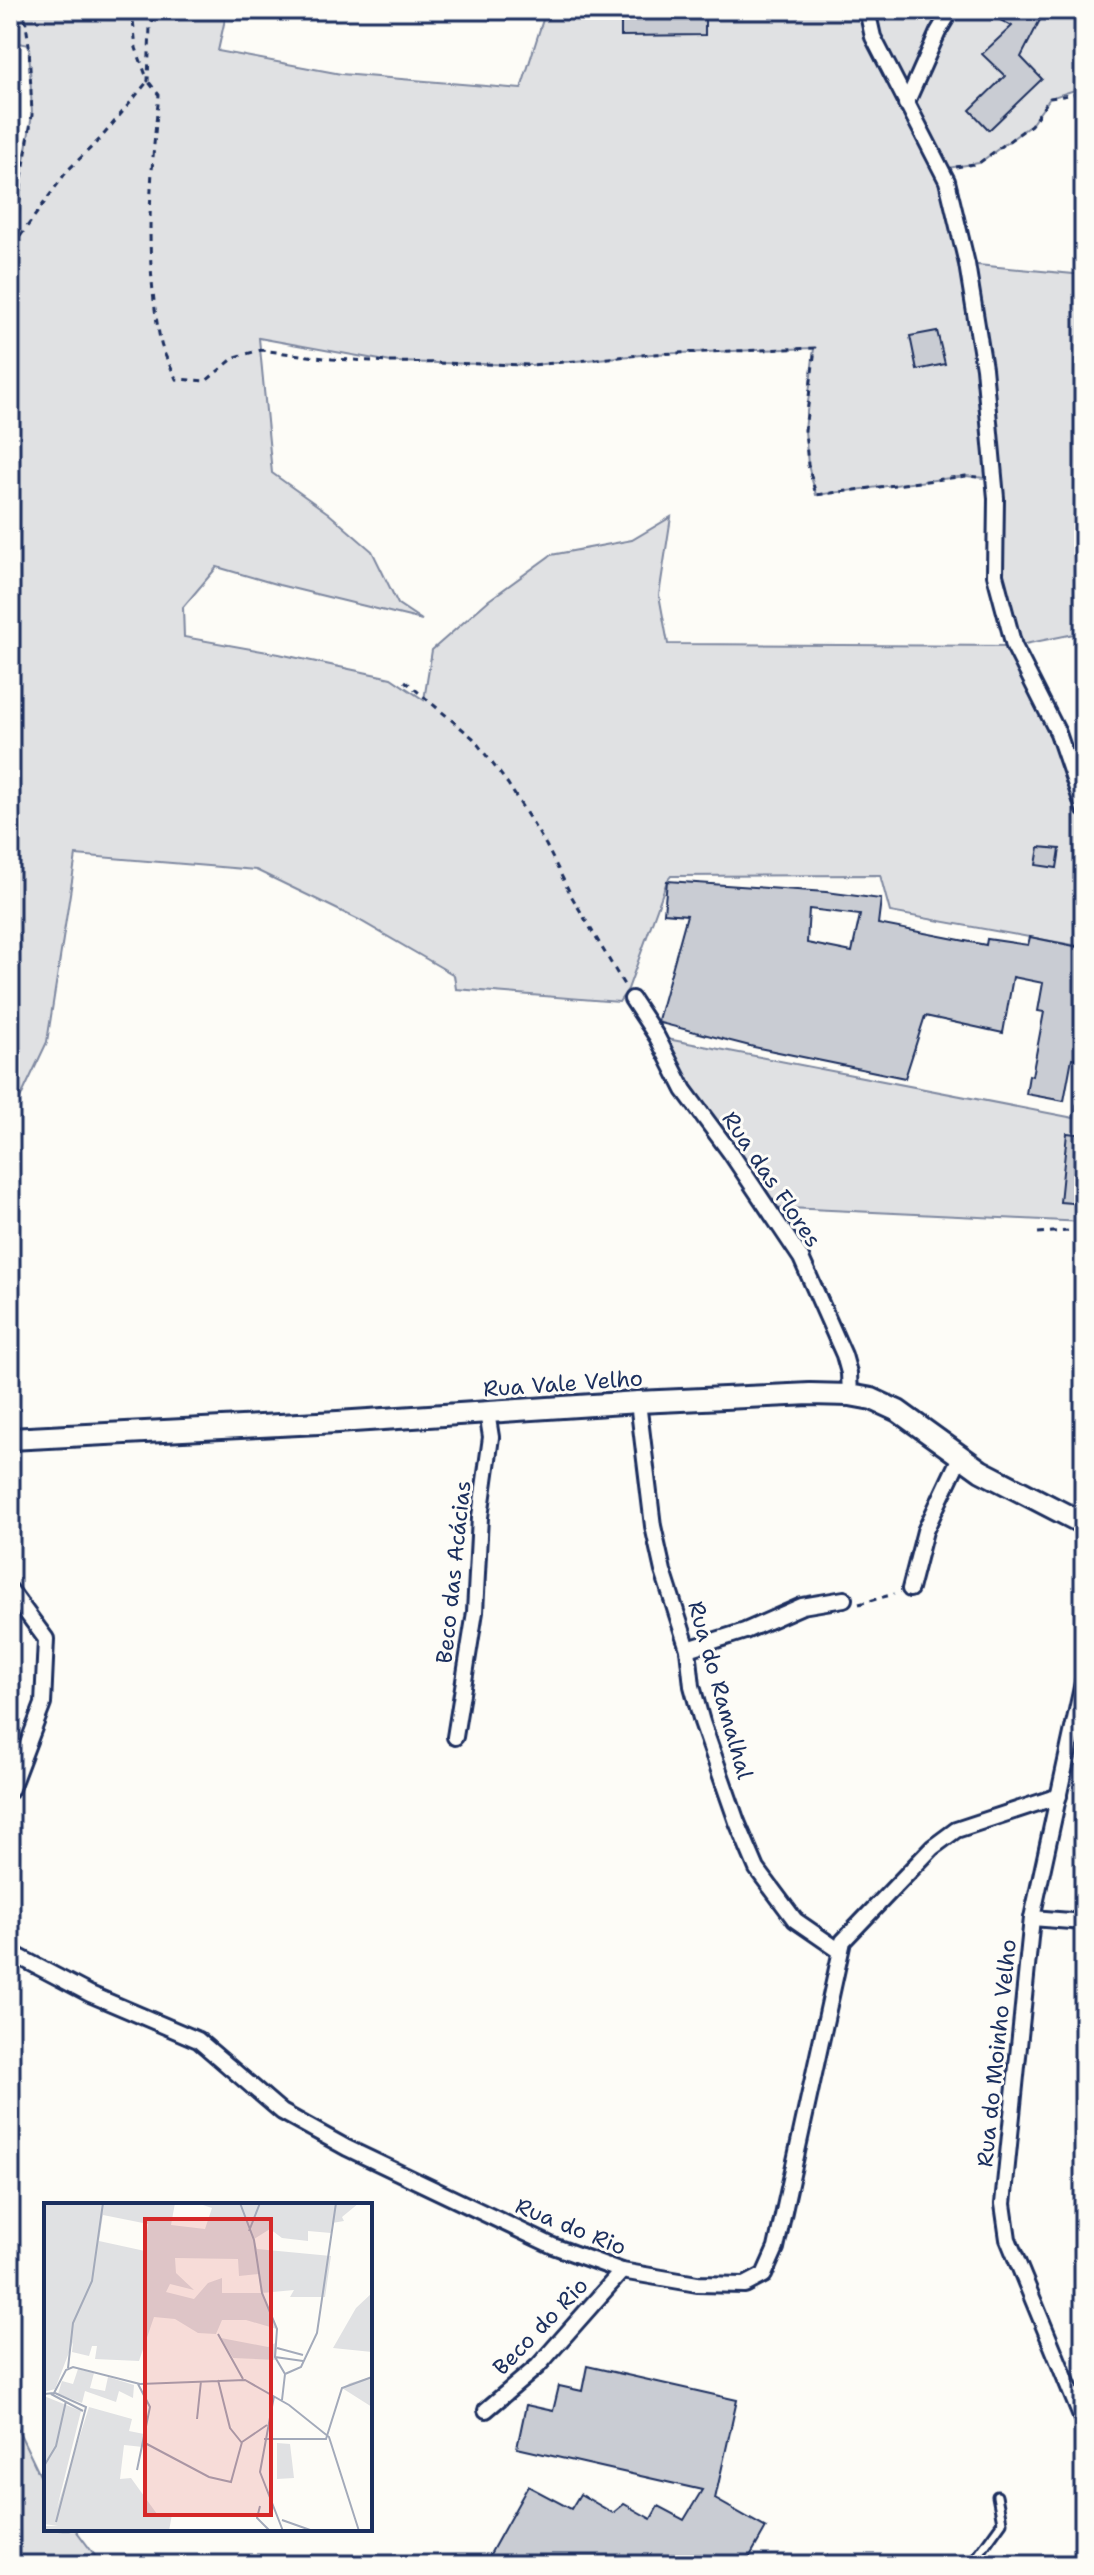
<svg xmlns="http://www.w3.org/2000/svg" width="1094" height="2575" viewBox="0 0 1094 2575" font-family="'Shantell Sans',sans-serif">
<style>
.green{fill:#e0e1e3;stroke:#7e88a0;stroke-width:2;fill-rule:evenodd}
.building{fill:#c9ccd3;stroke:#1b2f5e;stroke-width:2;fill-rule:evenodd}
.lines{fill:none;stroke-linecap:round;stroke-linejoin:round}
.lane-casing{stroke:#1b2f5e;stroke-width:13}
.street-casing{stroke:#1b2f5e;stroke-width:20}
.secondary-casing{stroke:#1b2f5e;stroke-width:26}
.path{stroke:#1b2f5e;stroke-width:3;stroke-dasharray:6 6;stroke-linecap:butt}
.lane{stroke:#fdfcf7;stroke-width:7}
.street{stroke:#fdfcf7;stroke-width:14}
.secondary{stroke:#fdfcf7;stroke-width:20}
.labels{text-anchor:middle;stroke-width:6;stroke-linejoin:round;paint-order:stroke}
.street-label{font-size:22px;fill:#1b2f5e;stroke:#fdfcf7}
.inset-road{fill:none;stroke:#a3aaba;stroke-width:2}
.view{fill:#d62828;fill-opacity:0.15;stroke:#d62828;stroke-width:4}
.inset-edge{fill:none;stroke:#1b2f5e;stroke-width:4}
</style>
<rect width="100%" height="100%" fill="#fdfcf7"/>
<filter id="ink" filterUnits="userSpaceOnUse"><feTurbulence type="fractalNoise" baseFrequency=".0125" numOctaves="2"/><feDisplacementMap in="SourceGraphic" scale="16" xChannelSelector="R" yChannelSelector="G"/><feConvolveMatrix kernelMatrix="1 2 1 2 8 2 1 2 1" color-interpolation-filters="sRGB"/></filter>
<g filter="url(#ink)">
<g class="green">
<path d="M 10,10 L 227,10 L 218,51 L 341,74 L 521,89 L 546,10 L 1084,10 L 1084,87 L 1050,98 L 1031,125 L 979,163 L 941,169 L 967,264 L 1084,275 L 1084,632 L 1015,646 L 1084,809 L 1084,947 L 890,912 L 880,875 L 671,876 L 667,881 L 628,989 L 619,1002 L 456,989 L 454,975 L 359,920 L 256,870 L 76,855 L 47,1042 L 10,1120 L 10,241 L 32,115 L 29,45 L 10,41 ZM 259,338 L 391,362 L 532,365 L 652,354 L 814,348 L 805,430 L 808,465 L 816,495 L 966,476 L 994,479 L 995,575 L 1014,646 L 668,644 L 659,595 L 671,517 L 632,540 L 551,555 L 489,600 L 432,650 L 424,700 L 391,678 L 279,654 L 184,637 L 183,607 L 217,567 L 279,585 L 422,620 L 398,604 L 372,551 L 328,513 L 272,473 Z"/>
<polygon points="657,1037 1074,1118 1076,1105 1084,1092 1084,1222 767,1207"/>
<polygon points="10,2413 46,2488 46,2529 75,2529 102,2565 10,2565"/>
</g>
<g class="building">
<polygon points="621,10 705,10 705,35 621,36"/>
<polygon points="981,10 1034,10 1043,14 1021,57 1042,79 989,130 970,110 1005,76 982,54 1012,26"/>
<polygon points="937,331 945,364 917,370 910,336"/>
<polygon points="1039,847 1060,849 1057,868 1036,865"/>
<path d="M 667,881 L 826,892 L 881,899 L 878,924 L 986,945 L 987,939 L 1028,945 L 1030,937 L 1084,948 L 1084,1060 L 1072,1058 L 1064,1101 L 1026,1094 L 1029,1075 L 1032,1076 L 1044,1012 L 1038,1011 L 1043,983 L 1013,977 L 1003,1033 L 925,1016 L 905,1078 L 754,1047 L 660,1023 L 658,1020 L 687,915 L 664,913 ZM 809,909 L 860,915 L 852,952 L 807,943 Z"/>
<polygon points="1067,1133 1084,1135 1084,1204 1060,1202"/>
<polygon points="587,2366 737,2400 715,2499 766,2528 745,2565 484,2565 528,2486 571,2509 580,2494 613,2513 624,2504 651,2519 658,2506 684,2520 702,2490 517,2448 526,2405 553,2411 559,2386 582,2391"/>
</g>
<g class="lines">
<defs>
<polyline id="lane" points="971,2565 1002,2522 997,2496"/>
<g id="street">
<polyline points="867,10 873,37 947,181 967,264 984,368 996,498 995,575 1014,646 1058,733 1084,809"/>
<polyline points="906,104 938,32 951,10"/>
<polyline points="632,999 657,1037 684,1090 730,1152 801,1258 844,1355 849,1373 850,1395"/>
<polyline points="638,1402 653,1526 663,1571 688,1649 692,1686 702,1722 737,1822 757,1869 795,1920 840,1951"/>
<polyline points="910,1589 925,1531 960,1457"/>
<polyline points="10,1590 46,1639 43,1704 10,1791"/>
<polyline points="688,1649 745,1631 802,1606 844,1599"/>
<polyline points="1084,1678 1032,1918 1003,2204 1008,2239 1084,2424"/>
<polyline points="455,1737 475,1612 480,1517 491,1437 487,1412"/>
<polyline points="1032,1918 1084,1922"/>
<polyline points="10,1952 90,1994 198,2040 282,2112 347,2148 553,2246 622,2271 697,2284 745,2285 764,2275 776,2248 843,1941 933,1847 956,1830 1059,1796"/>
<polyline points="486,2410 538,2366 622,2271"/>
</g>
<polyline id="secondary" points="10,1439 338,1422 638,1402 810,1394 850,1395 872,1399 898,1411 981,1471 1084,1524"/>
</defs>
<use href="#lane" class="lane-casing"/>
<use href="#street" class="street-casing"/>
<use href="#secondary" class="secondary-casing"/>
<g class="path">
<polyline points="132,10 136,48 148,81 150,26 157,10"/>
<polyline points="956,167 979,163 1031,125 1050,98 1076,94 1084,100"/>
<polyline points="16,238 22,178 32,115 29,45 24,10"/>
<path d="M 10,258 L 16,242 L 67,171 L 101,138 L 148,81 L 159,95 C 150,175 144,259 160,339 C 162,352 171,366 176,379 L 206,381 L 235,357 L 261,350 L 332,359 L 391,362 L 532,365 L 652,354 L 815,348 L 805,430 L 808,465 L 816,495 L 966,476 L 977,477"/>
<polyline points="405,681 473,738 508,784 546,845 572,897 624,985"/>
<polyline points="1038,1233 1084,1230"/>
<polyline points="859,1604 894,1594"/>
</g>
<use href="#lane" class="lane"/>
<use href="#street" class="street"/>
<use href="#secondary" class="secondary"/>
</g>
</g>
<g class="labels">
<g class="street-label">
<text transform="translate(772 1179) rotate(56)" y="8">Rua das Flores</text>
<text transform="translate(563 1383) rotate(-4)" y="8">Rua Vale Velho</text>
<text transform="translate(453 1572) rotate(-84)" y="8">Beco das Acácias</text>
<text transform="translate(721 1690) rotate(74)" y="8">Rua do Ramalhal</text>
<text transform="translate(996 2053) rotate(-84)" y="8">Rua do Moinho Velho</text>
<text transform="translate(571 2226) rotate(22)" y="8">Rua do Rio</text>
<text transform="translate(540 2326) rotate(-46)" y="8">Beco do Rio</text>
</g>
</g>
<g transform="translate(44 2203)">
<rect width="328" height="328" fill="#fdfcf7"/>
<path d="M 0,0 L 131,0 L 127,22 L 161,26 L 168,5 L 153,0 L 315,0 L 298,14 L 300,18 L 288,20 L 287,30 L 264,28 L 264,38 L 238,35 L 226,26 L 210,36 L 213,46 L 287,53 L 281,94 L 246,94 L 250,87 L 218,90 L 233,126 L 202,117 L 178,117 L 172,131 L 154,130 L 131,116 L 110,114 L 95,158 L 51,156 L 53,143 L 48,143 L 45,153 L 28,149 L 29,139 L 11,186 L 0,189 ZM 59,12 L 104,21 L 101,48 L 55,38 ZM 131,55 L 194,56 L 195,73 L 215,71 L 217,90 L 178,90 L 178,75 L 164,80 L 150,96 L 122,89 L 126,81 L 150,87 L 132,70 ZM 328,90 L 328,149 L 289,145 L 312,105 ZM 177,135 L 224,144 L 233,139 L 232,157 L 189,155 ZM 34,166 L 50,170 L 46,185 L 61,188 L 64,174 L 90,182 L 89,195 L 75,188 L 72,199 L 41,188 L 38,200 L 14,191 L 18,178 L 29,181 ZM 328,174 L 328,204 L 298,185 L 306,180 ZM 0,193 L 37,208 L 13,305 L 45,204 L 88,216 L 85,228 L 100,231 L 99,244 L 80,242 L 76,276 L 87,275 L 113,311 L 128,311 L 125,328 L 0,328 L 0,323 L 14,323 L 0,321 ZM 233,240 L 246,241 L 250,275 L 233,276 Z" fill="#e0e1e3" fill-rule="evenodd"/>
<path class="inset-road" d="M 196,0 L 210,37 L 218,90 L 233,126 L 231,154 L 241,171 L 238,197M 205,28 L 216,0M 174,131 L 199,176M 233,145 L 259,152M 231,154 L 259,158M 24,165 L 29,120 L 48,78 L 59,0M 241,171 L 257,164 L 273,130 L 292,0M 174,177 L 186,225 L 198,240M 11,190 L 42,204 L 12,319M 0,191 L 10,190 L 22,167 L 29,164 L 96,181 L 201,177 L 245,202 L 285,234 L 315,328M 7,191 L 39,208M 230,193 L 216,269 L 239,328M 153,216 L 157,178M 220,236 L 282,236 L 298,185 L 328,174M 101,240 L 165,274 L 187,279 L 198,239 L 223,222M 0,263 L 12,243 L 22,198M 93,267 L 106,204 L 94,181M 216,303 L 213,315 L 226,328M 238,317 L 269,328"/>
<path class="view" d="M 101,16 L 227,16 L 227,312 L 101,312 Z"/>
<rect width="328" height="328" class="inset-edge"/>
</g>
<rect width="1094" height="2575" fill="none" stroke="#fdfcf7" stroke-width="40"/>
<rect x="20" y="20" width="1054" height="2535" fill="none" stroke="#1b2f5e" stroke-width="3" filter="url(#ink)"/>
</svg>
